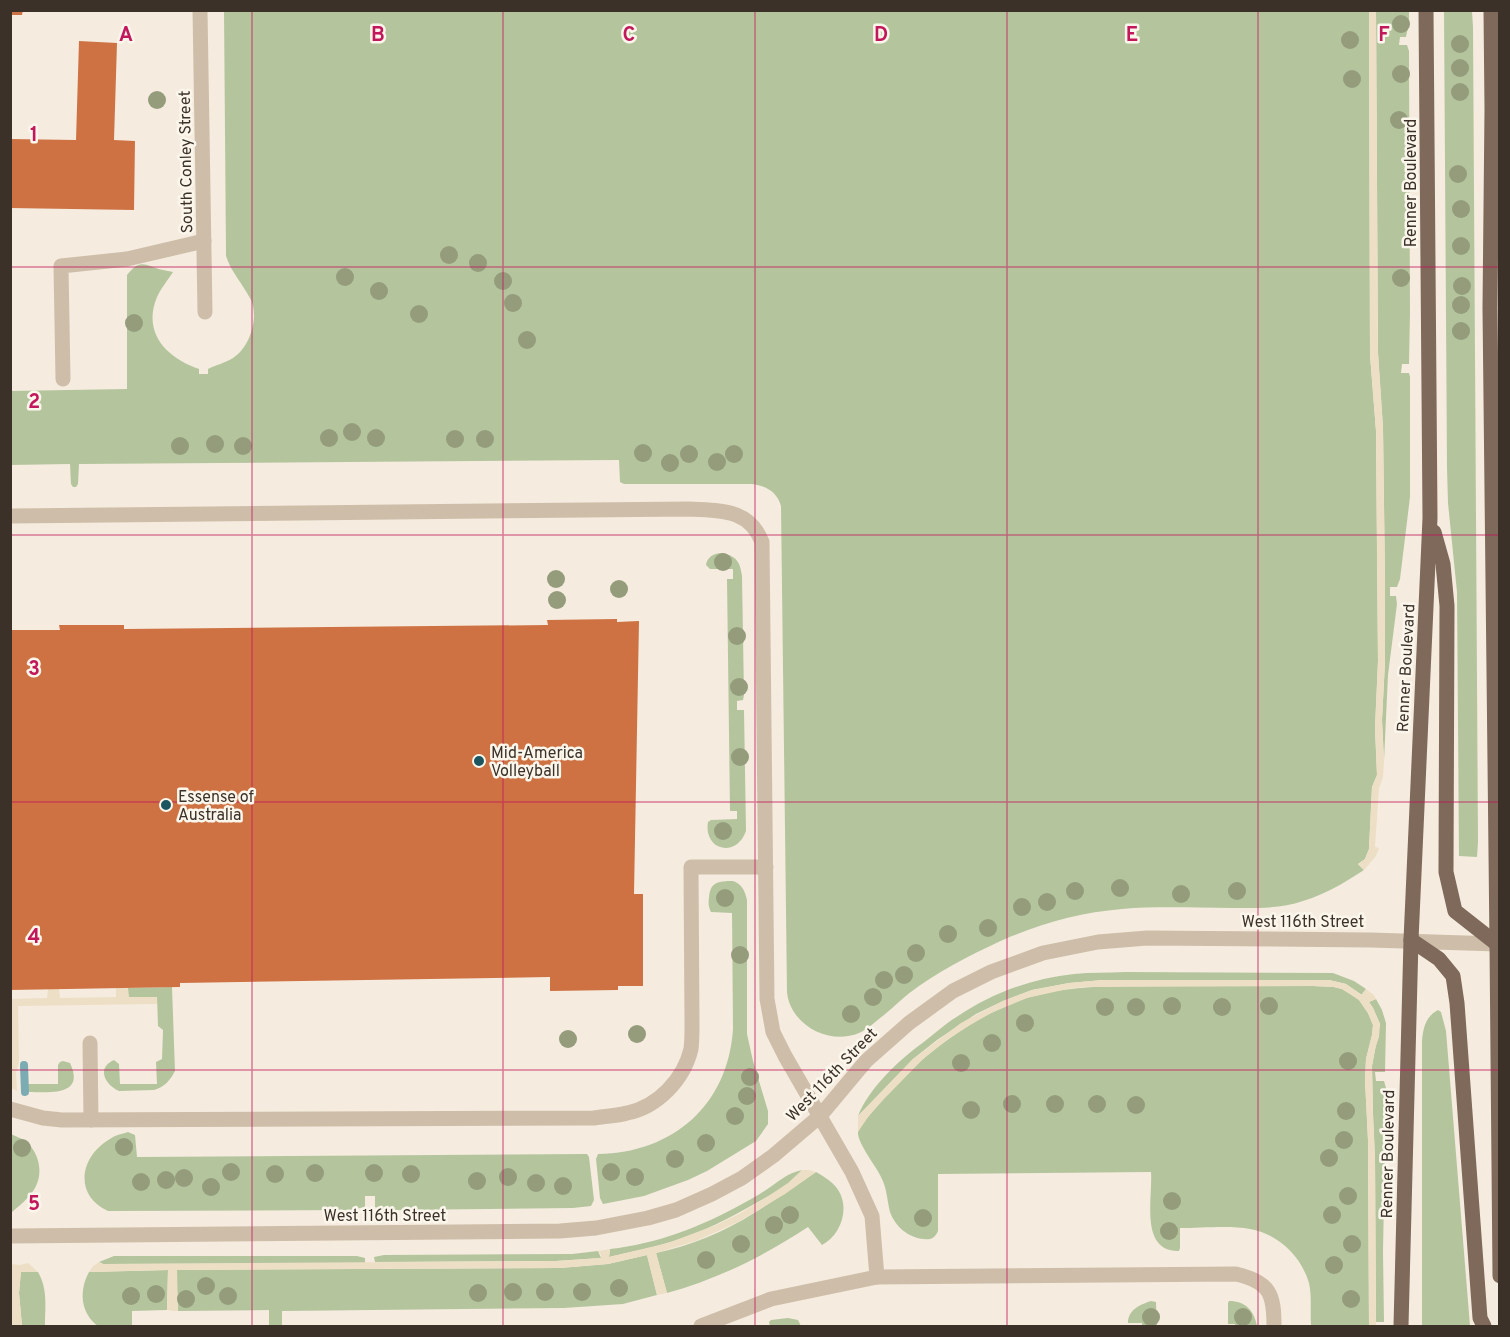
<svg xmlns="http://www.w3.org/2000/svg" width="1510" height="1337" viewBox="0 0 1510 1337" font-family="Overpass,sans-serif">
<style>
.green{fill:#b4c59d}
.plaza{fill:#eddfc5}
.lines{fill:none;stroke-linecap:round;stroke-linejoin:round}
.stream{stroke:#7bacb4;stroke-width:8}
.building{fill:#ce7243}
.minor{stroke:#cebea9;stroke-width:15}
.major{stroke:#7e695a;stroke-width:15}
.tree{fill:#949c7c}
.grid{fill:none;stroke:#c2185b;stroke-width:1.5;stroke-opacity:0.55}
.poi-dot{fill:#1b5560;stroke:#fbf6ec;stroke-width:2}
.labels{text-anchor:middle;stroke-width:5;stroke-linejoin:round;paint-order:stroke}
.street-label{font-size:16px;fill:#3b3129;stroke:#fbf6ec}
.poi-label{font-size:16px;fill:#3b3129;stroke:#fbf6ec;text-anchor:start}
.grid-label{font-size:20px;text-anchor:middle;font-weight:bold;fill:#c2185b;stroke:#fbf6ec;stroke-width:5;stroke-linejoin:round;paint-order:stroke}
</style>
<rect width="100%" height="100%" fill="#f5ecdf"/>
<g class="green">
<path d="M 224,11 L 1369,11 L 1370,355 L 1376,431 L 1378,661 L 1375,728 L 1377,775 L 1372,787 L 1369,849 L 1365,859 L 1358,864 L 1364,870 C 1344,883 1326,894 1303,901 C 1280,909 1255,908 1231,908 C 1195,908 1158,906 1122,909 C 1084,912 1047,922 1012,936 C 982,949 946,967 919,986 C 907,994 896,1005 884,1015 C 876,1021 868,1029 859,1033 C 828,1046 790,1024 787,992 L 781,506 C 777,492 766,486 752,484 L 624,484 L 620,482 L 619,460 L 79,464 L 78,484 L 76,487 L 73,487 L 71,484 L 70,464 L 11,465 L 10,391 L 127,389 L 127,275 C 141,257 145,266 163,270 C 166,271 170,271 173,272 C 168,280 161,288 157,297 C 142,333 167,358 199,369 L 199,374 L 208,374 L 208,369 C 216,365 225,363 233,358 C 250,347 259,318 251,300 C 243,284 231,272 226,256 Z"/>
<polygon points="1376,11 1409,11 1409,22 1406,37 1400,37 1399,45 1407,45 1409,51 1410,313 1409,364 1402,364 1401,373 1409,373 1410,377 1410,497 1400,579 1397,587 1390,587 1390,596 1396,596 1397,604 1388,675 1384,761 1382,720 1385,662 1385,582 1383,428 1378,353"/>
<polygon points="1444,11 1472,11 1473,27 1478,842 1477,857 1459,856 1457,592 1448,503 1447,468"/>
<path d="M 722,553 C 736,556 740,561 742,576 L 744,695 L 743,700 L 737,701 L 737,710 L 744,710 L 746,831 C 736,859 703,850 708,822 L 711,820 L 737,819 L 737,811 L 730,811 L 727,579 L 733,579 L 733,569 L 710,569 L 706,565 C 707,557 714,553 722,553 Z"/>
<path d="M 733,881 C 742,884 745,891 747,900 L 747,1034 L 753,1061 L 768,1111 L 768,1124 L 756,1141 L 707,1171 L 688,1180 L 644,1196 L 603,1204 L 600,1198 L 596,1159 L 598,1154 C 673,1153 728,1105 733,1029 L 732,913 L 711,912 C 709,908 708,904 709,898 C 710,882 718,881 733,881 Z"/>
<path d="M 1125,972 L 1333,973 L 1354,981 L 1366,989 L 1362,995 L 1346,984 L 1329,980 L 1103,980 L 1069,983 L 1032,990 L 1003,1001 L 976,1014 L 937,1040 L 913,1059 L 858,1116 C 868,1090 895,1064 917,1047 C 931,1037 943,1025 958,1016 C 992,993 1033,978 1074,974 C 1091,972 1108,973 1125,972 Z"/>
<path d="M 1313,986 L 1334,987 L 1342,989 L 1352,995 L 1359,1000 L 1368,1013 L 1373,1025 L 1372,1035 L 1366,1059 L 1365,1080 L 1368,1140 L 1369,1326 L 1317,1326 L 1317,1325 L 1311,1325 C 1310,1311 1312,1297 1309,1283 C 1301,1256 1278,1234 1250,1229 C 1231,1225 1201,1228 1180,1228 L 1180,1248 L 1179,1251 C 1139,1252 1153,1197 1151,1172 L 938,1174 L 938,1231 C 935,1238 931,1240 924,1239 C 908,1238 895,1226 890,1212 C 887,1200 887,1188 881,1177 C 876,1166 857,1143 858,1132 C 859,1128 865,1120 868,1117 C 907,1065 976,1010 1040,994 C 1080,985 1121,986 1162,986 C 1212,986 1262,986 1313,986 Z"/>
<path d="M 172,987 L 175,1071 C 170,1081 164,1087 154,1090 L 119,1091 C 105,1085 96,1068 114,1060 L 119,1064 L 120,1084 L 157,1084 L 156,1062 L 162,1059 L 163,1030 L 158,1026 L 157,997 L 128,997 L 128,988 Z"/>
<polygon points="1376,999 1382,1010 1386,1023 1385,1072 1375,1072 1376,1081 1384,1081 1386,1088 1383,1252 1384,1322 1376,1322 1375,1159 1373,1114 1372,1066 1380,1024 1373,1008 1369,1002"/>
<path d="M 1438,1010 L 1441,1012 L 1446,1031 L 1470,1326 L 1422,1326 L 1422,1041 C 1423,1028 1426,1016 1438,1010 Z"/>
<path d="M 63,1061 L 70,1063 C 86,1097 48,1092 28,1092 L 27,1084 L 58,1084 L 58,1065 L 60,1062 Z"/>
<path d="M 128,1132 L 135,1135 L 137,1157 L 587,1154 L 589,1157 L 594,1200 L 591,1206 L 573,1208 L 398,1210 L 384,1210 L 375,1207 L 375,1196 L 365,1196 L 365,1207 L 350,1210 L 108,1211 C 73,1195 80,1156 110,1139 C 115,1135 122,1134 128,1132 Z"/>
<path d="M 11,1134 C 15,1136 20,1138 24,1140 C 39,1151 44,1173 35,1188 C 29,1198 19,1206 11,1213 Z"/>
<path d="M 802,1170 C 793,1182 778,1191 765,1198 C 739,1213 714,1227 686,1237 C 661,1246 635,1251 609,1257 L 610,1249 C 656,1244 701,1227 742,1204 C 750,1200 758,1195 766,1190 C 778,1182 787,1173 802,1170 Z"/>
<path d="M 816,1172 C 823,1176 830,1180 836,1187 C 851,1205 842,1235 822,1245 L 808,1227 C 764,1256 718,1279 667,1293 L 656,1253 C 690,1246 724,1232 754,1213 C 775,1200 795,1186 816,1172 Z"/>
<polygon points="598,1251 601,1258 556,1261 375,1262 374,1257 384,1255 572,1254"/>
<polygon points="647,1255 657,1295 623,1304 564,1308 282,1311 282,1326 269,1326 269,1310 178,1311 176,1270 560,1268 608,1264"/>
<polygon points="114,1256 357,1256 365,1258 365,1263 103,1264 99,1262"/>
<path d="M 168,1270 L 167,1310 L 132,1311 L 132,1326 L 98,1326 C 80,1313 79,1290 89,1272 Z"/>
<path d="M 21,1271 L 38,1272 C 48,1289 45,1308 45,1326 L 22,1326 L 19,1293 Z"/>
<path d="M 1151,1301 L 1156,1302 L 1156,1304 L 1157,1326 L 1142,1326 L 1142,1323 L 1128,1323 C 1128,1310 1139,1305 1151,1301 Z"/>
<path d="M 1229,1301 C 1246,1301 1254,1311 1257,1326 L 1235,1326 L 1235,1324 L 1228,1324 L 1228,1303 Z"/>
<polygon points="788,1318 798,1320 801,1326 770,1326 769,1322 771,1320"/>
</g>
<g class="plaza">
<polygon points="1376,11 1378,353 1383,428 1385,582 1385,662 1382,720 1384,761 1383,777 1379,788 1375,847 1379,848 1376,856 1364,870 1358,864 1365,859 1369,849 1372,787 1377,775 1375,728 1378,661 1377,555 1376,431 1370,355 1369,11"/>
<polygon points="1103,980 1329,980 1346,984 1361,995 1366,989 1374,995 1376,999 1369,1002 1373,1008 1380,1024 1379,1037 1375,1049 1372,1066 1373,1114 1375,1159 1376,1326 1369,1326 1368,1140 1365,1080 1366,1059 1372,1035 1373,1025 1368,1013 1359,1000 1342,989 1334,987 1313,986 1088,987 1072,988 1027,998 991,1013 970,1025 944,1042 923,1059 884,1099 868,1117 858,1132 858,1116 913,1059 961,1023 1003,1001 1032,990 1069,983"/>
<polygon points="116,988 128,988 129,997 157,997 157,1004 18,1006 19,1062 16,1073 17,1091 11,1088 10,999 47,998 48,989 59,989 60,998 116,997"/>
<polygon points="802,1170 809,1170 816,1172 785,1194 738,1222 696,1241 656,1253 667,1293 657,1295 647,1255 608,1264 560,1268 177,1270 178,1311 173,1311 167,1310 168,1270 89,1272 93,1266 99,1262 103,1264 556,1261 601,1258 601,1255 598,1251 610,1249 609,1257 668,1243 716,1225 739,1214 770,1195 788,1183"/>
<polygon points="28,1263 38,1272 21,1272 19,1293 22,1326 11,1326 11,1264 20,1265"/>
</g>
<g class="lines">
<polyline class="stream" points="24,1065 25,1092"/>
</g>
<g class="building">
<polygon points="10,10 23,10 22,15 10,15"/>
<polygon points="79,41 117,43 114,140 135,141 134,210 10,208 10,139 76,140"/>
<polygon points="617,619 617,622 639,621 634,894 643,894 643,986 618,986 618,990 550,991 550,977 180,983 180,987 10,990 10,630 60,630 59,625 124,625 124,629 548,625 547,620"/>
</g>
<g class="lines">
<g class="minor">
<polyline points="200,10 205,312"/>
<polyline points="63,379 61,266 127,259 204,241"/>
<path d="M 10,516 L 689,509 C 719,511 749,508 762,542 L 767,999 L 773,1032 L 785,1056 L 852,1172 L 872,1216 L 877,1277"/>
<polyline points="90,1043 91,1120"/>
<path d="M 10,1109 L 43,1118 L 62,1120 L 594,1118 C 605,1116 617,1116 627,1113 C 658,1107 684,1079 691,1049 C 692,1041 692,1032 692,1025 L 691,867 L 766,867"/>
<polyline points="10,1236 560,1231 596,1228 648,1218 676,1210 712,1194 742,1178 773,1156 820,1116 866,1061 909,1023 953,991 991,972 1043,953 1098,942 1147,938 1371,940 1497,944 1500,942"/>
<path d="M 701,1326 L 771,1299 L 877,1277 L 1236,1274 C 1270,1282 1274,1294 1274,1326"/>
</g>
<g class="major">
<polyline points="1491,10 1492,109 1490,308 1497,944 1500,1276"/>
<polyline points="1434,532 1443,564 1447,606 1446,872 1455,911 1497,944"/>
<polyline points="1411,940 1439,959 1453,976 1457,1003 1480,1318 1484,1326"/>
<polyline points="1401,1326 1411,940 1430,518 1426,10"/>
</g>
</g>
<g class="tree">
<circle cx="1401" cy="24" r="9"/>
<circle cx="1350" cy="40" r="9"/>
<circle cx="1460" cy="44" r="9"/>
<circle cx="1460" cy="68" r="9"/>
<circle cx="1401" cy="74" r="9"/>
<circle cx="1352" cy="79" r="9"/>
<circle cx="1460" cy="92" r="9"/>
<circle cx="157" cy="100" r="9"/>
<circle cx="1399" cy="120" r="9"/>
<circle cx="1458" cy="174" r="9"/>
<circle cx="1461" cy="209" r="9"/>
<circle cx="1461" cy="246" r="9"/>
<circle cx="449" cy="255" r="9"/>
<circle cx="478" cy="263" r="9"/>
<circle cx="345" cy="277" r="9"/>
<circle cx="1401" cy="278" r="9"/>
<circle cx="503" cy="281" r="9"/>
<circle cx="1462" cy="286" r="9"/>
<circle cx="379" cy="291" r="9"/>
<circle cx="513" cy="303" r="9"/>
<circle cx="1461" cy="305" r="9"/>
<circle cx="419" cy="314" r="9"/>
<circle cx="134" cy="323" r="9"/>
<circle cx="1461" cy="331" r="9"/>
<circle cx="527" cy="340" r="9"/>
<circle cx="352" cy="432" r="9"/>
<circle cx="329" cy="438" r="9"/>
<circle cx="376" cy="438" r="9"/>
<circle cx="455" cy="439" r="9"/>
<circle cx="485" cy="439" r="9"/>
<circle cx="215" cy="444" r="9"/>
<circle cx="180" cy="446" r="9"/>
<circle cx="243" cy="446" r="9"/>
<circle cx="643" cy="453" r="9"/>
<circle cx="689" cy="454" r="9"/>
<circle cx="734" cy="454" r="9"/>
<circle cx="717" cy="462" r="9"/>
<circle cx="670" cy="463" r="9"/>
<circle cx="723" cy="562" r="9"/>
<circle cx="556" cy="579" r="9"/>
<circle cx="619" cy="589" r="9"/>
<circle cx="557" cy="600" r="9"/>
<circle cx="737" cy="636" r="9"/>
<circle cx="739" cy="687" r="9"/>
<circle cx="740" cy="757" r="9"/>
<circle cx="723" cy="831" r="9"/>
<circle cx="1120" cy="888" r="9"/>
<circle cx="1075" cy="891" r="9"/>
<circle cx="1237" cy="891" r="9"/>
<circle cx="1181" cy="894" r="9"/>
<circle cx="725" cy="898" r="9"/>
<circle cx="1047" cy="902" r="9"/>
<circle cx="1022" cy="907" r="9"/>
<circle cx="988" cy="928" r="9"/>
<circle cx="948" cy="934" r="9"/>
<circle cx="916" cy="953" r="9"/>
<circle cx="740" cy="955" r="9"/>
<circle cx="904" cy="975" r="9"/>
<circle cx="884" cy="980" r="9"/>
<circle cx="873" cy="997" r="9"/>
<circle cx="1172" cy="1006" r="9"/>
<circle cx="1269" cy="1006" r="9"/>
<circle cx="1105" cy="1007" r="9"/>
<circle cx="1136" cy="1007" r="9"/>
<circle cx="1222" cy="1007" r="9"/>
<circle cx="851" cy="1014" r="9"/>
<circle cx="1025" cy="1023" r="9"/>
<circle cx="637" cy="1034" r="9"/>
<circle cx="568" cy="1039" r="9"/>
<circle cx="992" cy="1043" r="9"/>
<circle cx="1348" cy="1061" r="9"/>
<circle cx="961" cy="1063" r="9"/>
<circle cx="750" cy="1077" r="9"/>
<circle cx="747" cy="1096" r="9"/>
<circle cx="1012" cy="1104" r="9"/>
<circle cx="1055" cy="1104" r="9"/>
<circle cx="1097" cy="1104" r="9"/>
<circle cx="1136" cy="1105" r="9"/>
<circle cx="971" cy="1110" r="9"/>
<circle cx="1346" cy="1111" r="9"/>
<circle cx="735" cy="1116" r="9"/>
<circle cx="1344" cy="1140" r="9"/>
<circle cx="706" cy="1143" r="9"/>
<circle cx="124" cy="1147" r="9"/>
<circle cx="22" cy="1148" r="9"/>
<circle cx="1329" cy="1158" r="9"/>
<circle cx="675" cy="1159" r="9"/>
<circle cx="231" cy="1172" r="9"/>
<circle cx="611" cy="1172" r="9"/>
<circle cx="315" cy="1173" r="9"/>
<circle cx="374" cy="1173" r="9"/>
<circle cx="275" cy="1174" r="9"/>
<circle cx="411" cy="1174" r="9"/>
<circle cx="508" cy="1177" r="9"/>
<circle cx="635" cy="1177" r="9"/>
<circle cx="184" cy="1178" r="9"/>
<circle cx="166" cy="1180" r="9"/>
<circle cx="477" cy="1181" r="9"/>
<circle cx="141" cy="1182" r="9"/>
<circle cx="536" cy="1183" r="9"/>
<circle cx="563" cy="1186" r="9"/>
<circle cx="211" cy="1187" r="9"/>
<circle cx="1348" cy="1196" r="9"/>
<circle cx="1172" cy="1201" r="9"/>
<circle cx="790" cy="1215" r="9"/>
<circle cx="1332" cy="1215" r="9"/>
<circle cx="923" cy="1218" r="9"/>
<circle cx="774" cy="1225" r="9"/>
<circle cx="1169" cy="1231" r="9"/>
<circle cx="741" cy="1244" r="9"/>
<circle cx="1352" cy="1244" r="9"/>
<circle cx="706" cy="1260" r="9"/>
<circle cx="1334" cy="1265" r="9"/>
<circle cx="206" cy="1286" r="9"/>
<circle cx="619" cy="1288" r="9"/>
<circle cx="513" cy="1292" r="9"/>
<circle cx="545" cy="1292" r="9"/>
<circle cx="582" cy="1292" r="9"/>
<circle cx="478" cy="1293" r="9"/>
<circle cx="156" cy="1294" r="9"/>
<circle cx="131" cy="1296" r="9"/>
<circle cx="228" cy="1296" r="9"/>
<circle cx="186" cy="1299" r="9"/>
<circle cx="1351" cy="1299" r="9"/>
<circle cx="1151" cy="1317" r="9"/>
<circle cx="1243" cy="1317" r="9"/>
</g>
<path class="grid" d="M 252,10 L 252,1326M 503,10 L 503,1326M 755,10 L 755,1326M 1007,10 L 1007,1326M 1258,10 L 1258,1326M 10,267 L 1500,267M 10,535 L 1500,535M 10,802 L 1500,802M 10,1070 L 1500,1070"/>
<g class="poi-dot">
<circle cx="479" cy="761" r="6"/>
<circle cx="166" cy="805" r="6"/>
</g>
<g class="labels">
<g class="street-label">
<text transform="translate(185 162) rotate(-91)" y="6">South Conley Street</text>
<text transform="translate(1410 183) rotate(-90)" y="6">Renner Boulevard</text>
<text transform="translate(1405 668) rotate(-87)" y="6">Renner Boulevard</text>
<text x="1303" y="927">West 116th Street</text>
<text transform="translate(831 1074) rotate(-46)" y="6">West 116th Street</text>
<text transform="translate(1387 1154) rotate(-89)" y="6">Renner Boulevard</text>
<text x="385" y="1221">West 116th Street</text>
</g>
<g class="poi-label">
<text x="491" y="758">Mid-America<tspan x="491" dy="18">Volleyball</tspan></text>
<text x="178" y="802">Essense of<tspan x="178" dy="18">Australia</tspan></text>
</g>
</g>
<g class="grid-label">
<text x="126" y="41">A</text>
<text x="378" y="41">B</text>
<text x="629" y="41">C</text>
<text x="881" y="41">D</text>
<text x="1132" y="41">E</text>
<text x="1384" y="41">F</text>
<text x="34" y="141">1</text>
<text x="34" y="408">2</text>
<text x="34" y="675">3</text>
<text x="34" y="943">4</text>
<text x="34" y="1210">5</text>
</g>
<rect width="1510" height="1337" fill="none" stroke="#3b3129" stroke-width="24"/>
</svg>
